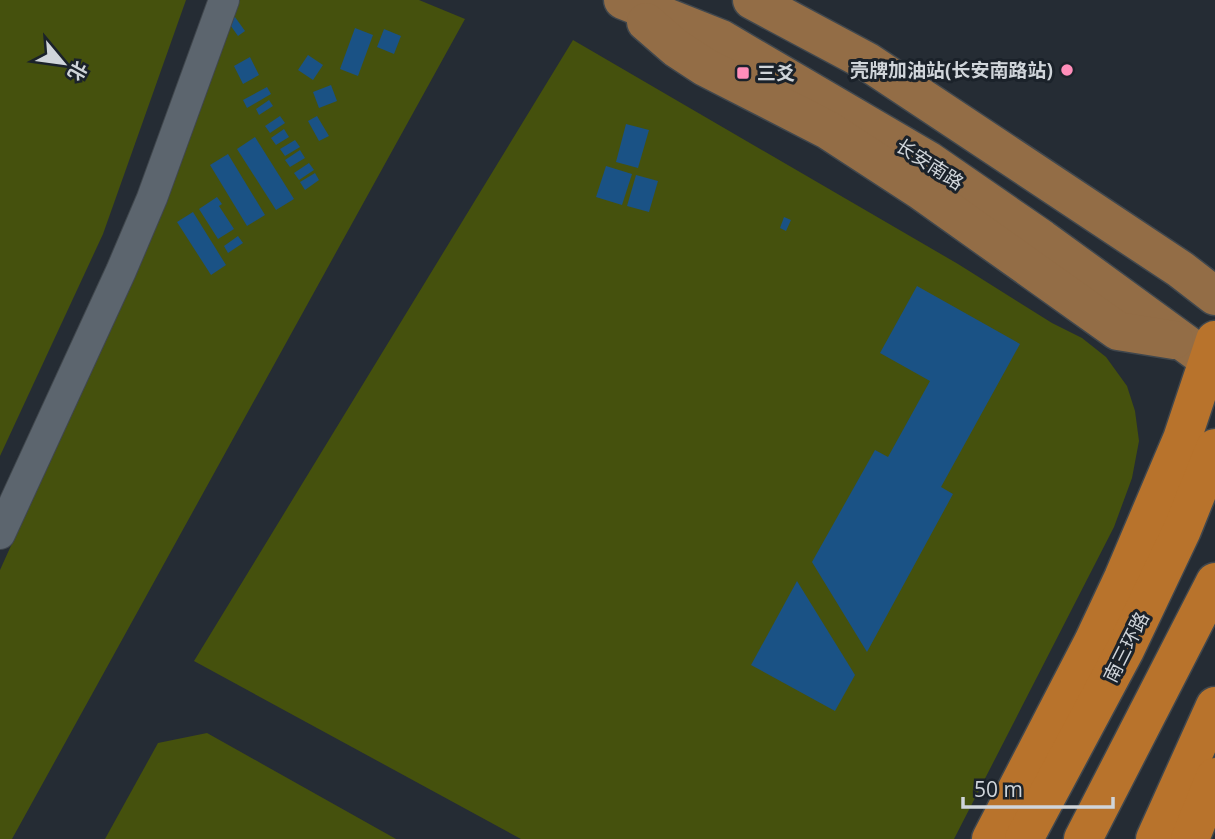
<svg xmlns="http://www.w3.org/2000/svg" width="1215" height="839" viewBox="0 0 1215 839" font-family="'Open Sans','Noto Sans SC',sans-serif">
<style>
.green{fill:#45510d}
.building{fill:#1a5285}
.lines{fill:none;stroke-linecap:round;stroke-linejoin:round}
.minor-casing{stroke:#40474d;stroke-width:32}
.major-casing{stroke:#40474d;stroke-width:41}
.highway-casing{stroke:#40474d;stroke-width:41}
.minor{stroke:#5c656e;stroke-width:30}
.major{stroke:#936d46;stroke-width:38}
.highway{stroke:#b8732c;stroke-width:38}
.poi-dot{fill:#ff8eba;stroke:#1b222a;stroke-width:2.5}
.labels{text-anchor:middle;stroke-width:6;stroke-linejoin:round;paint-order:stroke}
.poi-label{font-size:19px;font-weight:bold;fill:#d0d5da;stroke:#1b222a;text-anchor:end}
.street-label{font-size:19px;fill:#d0d5da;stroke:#1b222a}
</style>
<rect width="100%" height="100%" fill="#252c34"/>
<g class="green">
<polygon points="0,0 186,0 103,234 0,456"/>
<polygon points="231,0 419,0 465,19 12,839 0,839 0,570 154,230"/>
<polygon points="573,40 958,264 1052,323 1082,338 1106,357 1127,386 1135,411 1139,441 1132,478 1114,527 954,839 521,839 194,661"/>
<polygon points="207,733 396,839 105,839 158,743"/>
</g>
<g class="building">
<polygon points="235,17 245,31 238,36 228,22"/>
<polygon points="355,28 373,35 358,76 340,69"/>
<polygon points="384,29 401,36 394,54 377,47"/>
<polygon points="308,55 323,65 313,80 298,70"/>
<polygon points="250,57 259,75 243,84 234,66"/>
<polygon points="331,85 337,101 319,108 313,92"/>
<polygon points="267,87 271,94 247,108 243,100"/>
<polygon points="269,100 273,106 259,115 256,109"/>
<polygon points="280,116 285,123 270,133 265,126"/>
<polygon points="317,116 329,136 319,141 308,121"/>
<polygon points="626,124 649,130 638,168 616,162"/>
<polygon points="284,129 289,137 276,145 271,138"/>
<polygon points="255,137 294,199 276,210 237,149"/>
<polygon points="295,140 300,147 285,156 280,149"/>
<polygon points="300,150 305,158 290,167 285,160"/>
<polygon points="228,154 265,215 247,226 210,165"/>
<polygon points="309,163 314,170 299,180 294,173"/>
<polygon points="606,166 632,174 622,205 596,197"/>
<polygon points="315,173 319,180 305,190 300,182"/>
<polygon points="636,175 658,181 649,212 627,206"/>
<polygon points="217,197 222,204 219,206 234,229 218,239 199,209"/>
<polygon points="193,212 226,265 211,275 177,222"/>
<polygon points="784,217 791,220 786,231 780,228"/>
<polygon points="238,236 243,243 228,253 224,246"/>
<polygon points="917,286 1020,344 941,487 953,494 867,652 812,562 875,450 888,457 930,381 880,353"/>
<polygon points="797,581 855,675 835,711 751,665"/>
</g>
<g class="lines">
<defs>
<polyline id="minor" points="0,534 121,271 152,198 224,0"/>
<g id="major">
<polyline points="623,0 721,39 929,161 1042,239 1215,365"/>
<polyline points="752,0 868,62 1180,269 1215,296"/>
<polyline points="646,22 676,48 705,67 828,130 920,190 1118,331 1174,340"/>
</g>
<g id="highway">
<polyline points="991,839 1093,642 1123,578 1182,439 1215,340"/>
<polyline points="1024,839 1125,650 1182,530 1215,448"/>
<polyline points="1083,839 1215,582"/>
<polyline points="1155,839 1215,706"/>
<polyline points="1190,839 1215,777"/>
</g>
</defs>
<use href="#minor" class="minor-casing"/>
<use href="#major" class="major-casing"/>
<use href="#highway" class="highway-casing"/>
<use href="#minor" class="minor"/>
<use href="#major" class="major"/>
<use href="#highway" class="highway"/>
</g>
<g class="poi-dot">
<circle cx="1067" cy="70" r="7"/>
<rect x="736" y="66" width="14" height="14" rx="3.5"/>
</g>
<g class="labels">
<g class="poi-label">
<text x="1053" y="77">壳牌加油站(长安南路站)</text>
<text x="757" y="80" text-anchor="start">三爻</text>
</g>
<g class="street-label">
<text transform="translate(930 164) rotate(33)" y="7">长安南路</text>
<text transform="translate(1126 647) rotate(-63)" y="7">南三环路</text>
</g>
</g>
<g transform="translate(63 63) rotate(119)" stroke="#1b222a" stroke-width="5" paint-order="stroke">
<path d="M0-5L12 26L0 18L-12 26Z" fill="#d0d5da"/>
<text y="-10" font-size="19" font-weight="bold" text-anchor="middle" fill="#d0d5da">北</text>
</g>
<path d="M963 797v10h150v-10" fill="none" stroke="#d0d5da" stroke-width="3.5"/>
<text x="974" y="797" font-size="21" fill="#d0d5da" stroke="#1b222a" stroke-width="5" paint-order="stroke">50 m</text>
</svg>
